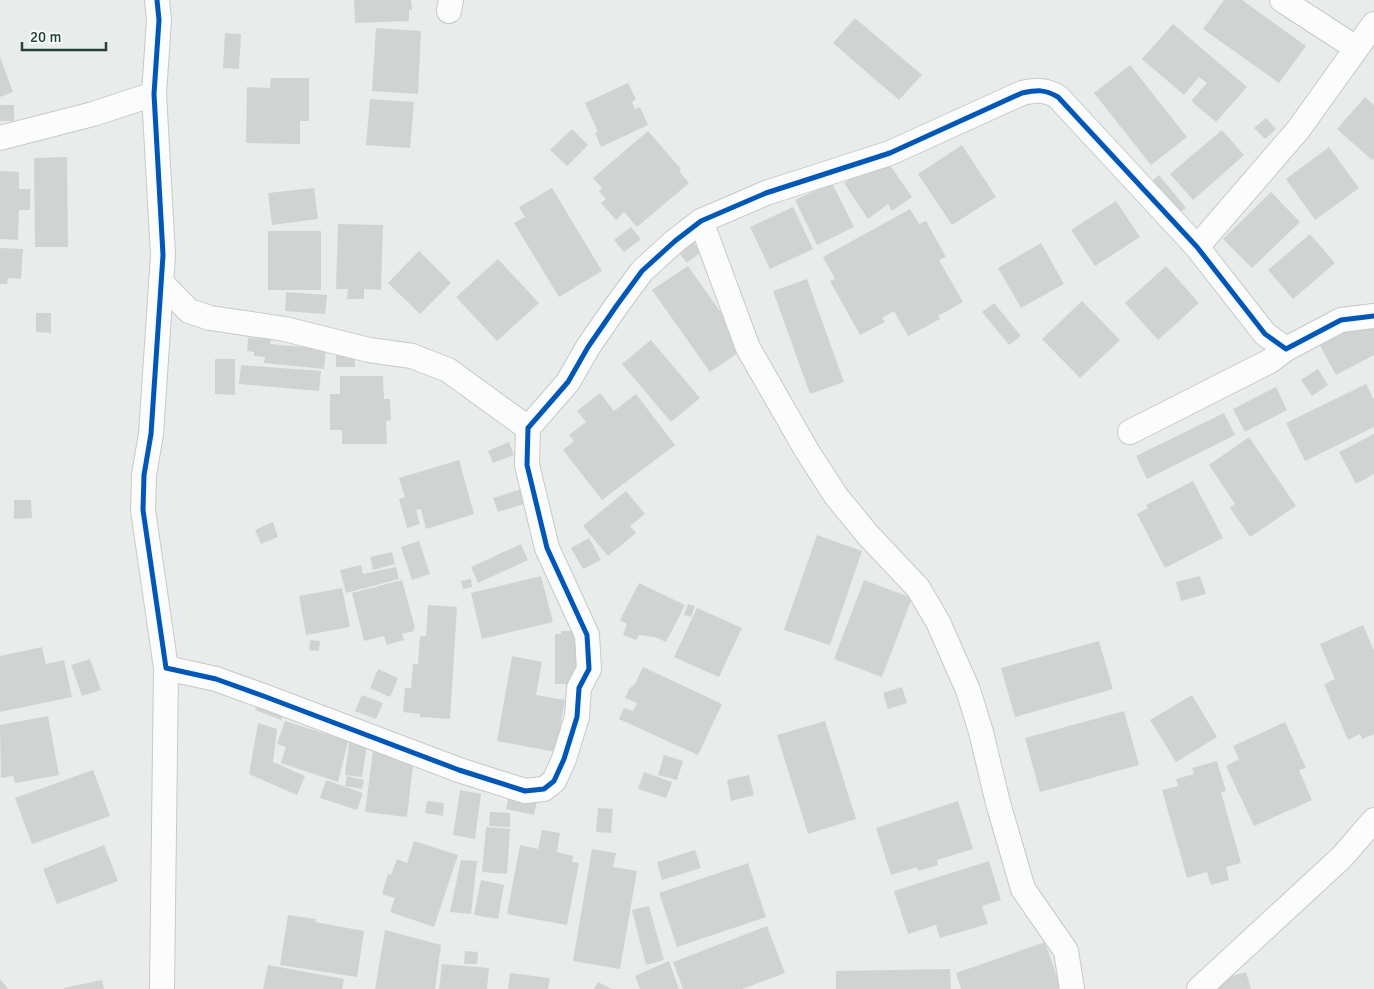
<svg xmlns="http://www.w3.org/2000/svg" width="1374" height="989" viewBox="0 0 1374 989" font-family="Signika,sans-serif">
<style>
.building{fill:#cfd4d2}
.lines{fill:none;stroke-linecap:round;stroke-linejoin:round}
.street-casing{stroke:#c5cac8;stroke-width:26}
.street{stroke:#fcfcfc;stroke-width:24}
.cycleway-casing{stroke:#f7fbf9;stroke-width:8}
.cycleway{stroke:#0057b8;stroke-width:5}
</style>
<rect width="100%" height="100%" fill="#e8edeb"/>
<g class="building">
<polygon points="354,0 411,0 412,10 409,10 409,21 355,23"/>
<polygon points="1224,0 1242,0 1306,46 1279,83 1203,29"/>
<polygon points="855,18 922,75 899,100 833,43"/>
<polygon points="1173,24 1247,87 1216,122 1191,101 1207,83 1199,77 1184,95 1142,59"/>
<polygon points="376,28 421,31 418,94 372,91"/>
<polygon points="225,33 241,34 239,69 223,68"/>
<polygon points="0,57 13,92 0,97"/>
<polygon points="1130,65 1187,137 1151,165 1094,93"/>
<polygon points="271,78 309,78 309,121 300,121 300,144 246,143 247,87 270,88"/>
<polygon points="628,83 636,99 632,102 635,109 640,107 648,125 601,147 595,133 598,132 585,103"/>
<polygon points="1365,97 1374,105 1374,158 1372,160 1337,129"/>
<polygon points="370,99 414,102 410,148 366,145"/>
<rect x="0" y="105" width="14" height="16"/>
<polygon points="1266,118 1276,129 1265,139 1254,128"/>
<polygon points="572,129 588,145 567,166 550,150"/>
<polygon points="1222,130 1244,155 1193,200 1170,174"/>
<polygon points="648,131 681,169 679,171 689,183 637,227 624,212 616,220 601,203 606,199 599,191 602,188 593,178"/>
<polygon points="962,145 996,197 952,225 918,174"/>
<polygon points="1329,147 1359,188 1315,220 1286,179"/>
<polygon points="67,157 68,247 35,247 34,158"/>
<polygon points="887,161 912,197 892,211 888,204 868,219 844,183 863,170 866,175"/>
<polygon points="0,171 19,172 19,189 30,189 30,210 19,210 18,240 0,239"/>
<polygon points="1159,175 1186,208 1179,213 1152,181"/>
<polygon points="832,183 854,227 817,245 795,200"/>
<polygon points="314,188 318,219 272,225 268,193"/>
<polygon points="552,188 602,271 559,297 514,223 525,217 519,207"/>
<polygon points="1271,192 1300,222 1252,268 1223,239"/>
<polygon points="1116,201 1140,237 1095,266 1071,230"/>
<polygon points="793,207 813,249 770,269 750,227"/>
<polygon points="910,209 919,224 926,221 946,257 939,260 963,302 938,316 940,319 908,336 894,311 882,318 885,322 860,335 830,281 835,279 823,257"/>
<polygon points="338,224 383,225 381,290 364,289 364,299 347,299 348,289 336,289"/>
<polygon points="631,227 641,239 624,252 614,240"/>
<rect x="268" y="231" width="53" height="59"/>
<polygon points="1310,234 1335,263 1293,299 1268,270"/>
<polygon points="689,237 701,252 687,263 675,248"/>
<polygon points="1041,243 1064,284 1021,308 998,268"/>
<polygon points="0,248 23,249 21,279 8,278 7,284 0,284"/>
<polygon points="419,251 451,283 420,314 388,283"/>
<polygon points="498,259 539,303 497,341 456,297"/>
<polygon points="688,266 741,341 741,351 710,372 652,290"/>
<polygon points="1166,266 1199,303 1158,340 1125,303"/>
<polygon points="807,279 844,382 810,394 773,291"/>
<polygon points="286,292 327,295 325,314 285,311"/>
<polygon points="1082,301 1120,340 1080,378 1042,339"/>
<polygon points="994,303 1021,336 1009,345 982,312"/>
<polygon points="36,313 51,313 51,333 36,332"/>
<polygon points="1370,318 1374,326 1374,355 1336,375 1319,344"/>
<polygon points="248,338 271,339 270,344 326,349 324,369 264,363 265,357 254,356 254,352 247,351"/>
<polygon points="651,340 700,398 671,422 622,364"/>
<polygon points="336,353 355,354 355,367 336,367"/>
<polygon points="215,359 235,359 235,395 215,394"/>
<polygon points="241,365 321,371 319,391 239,384"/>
<polygon points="1318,369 1328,385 1312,396 1301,380"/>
<polygon points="340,376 383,376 384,399 390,399 391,420 386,421 387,444 342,444 342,430 330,430 330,394 340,394"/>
<polygon points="1366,384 1374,400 1374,427 1305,461 1286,423"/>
<polygon points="1276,387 1287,410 1245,432 1233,409"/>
<polygon points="600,393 614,411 636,394 675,445 602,500 563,450 574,441 569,435 586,422 577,411"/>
<polygon points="1224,413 1235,435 1147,479 1136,456"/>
<polygon points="1374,434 1374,474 1356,484 1339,452"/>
<polygon points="1249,437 1296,506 1250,537 1230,508 1235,504 1209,465"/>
<polygon points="509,442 514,455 493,463 488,451"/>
<polygon points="459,460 474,514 426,529 421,509 416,510 420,524 407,528 399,499 405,497 399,478"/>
<polygon points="1193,481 1223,538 1165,568 1137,514 1148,508 1146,505"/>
<polygon points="522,489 527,503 498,512 493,498"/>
<polygon points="626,491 645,514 630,526 636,533 608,556 583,526"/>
<polygon points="14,500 31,500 32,518 14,519"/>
<polygon points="273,522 278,537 261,544 255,530"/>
<polygon points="817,535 862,551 830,645 784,630"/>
<polygon points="589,538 601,560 583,569 571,548"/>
<polygon points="419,541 430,574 412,580 401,547"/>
<polygon points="521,544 528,560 478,583 471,567"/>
<polygon points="392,552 395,564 373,570 370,557"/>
<polygon points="361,565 363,574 396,567 399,579 346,593 340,570"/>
<polygon points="541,576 553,622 482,639 471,593"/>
<polygon points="1200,576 1206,594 1181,601 1176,582"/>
<polygon points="471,579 472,587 463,589 461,581"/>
<polygon points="402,580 415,628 413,628 414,631 402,634 404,640 387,645 384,636 364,641 352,593"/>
<polygon points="864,580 912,598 882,677 834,659"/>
<polygon points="639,583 685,605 666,642 655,637 639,635 636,640 623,635 627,624 620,620"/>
<polygon points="342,588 350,627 306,635 299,596"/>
<polygon points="688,604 695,606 691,617 684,615"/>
<polygon points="428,605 457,607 450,719 420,717 420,714 403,712 405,688 411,688 413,664 418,664 420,636 426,636"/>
<polygon points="697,608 742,628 719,677 674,657"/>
<polygon points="1363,625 1374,651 1374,734 1362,739 1360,734 1348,740 1324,684 1335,679 1320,644"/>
<polygon points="561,631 576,631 577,634 577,677 568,684 555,684 555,634 561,634"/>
<polygon points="310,640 320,641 319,651 309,650"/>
<polygon points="1099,641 1113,689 1015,717 1001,668"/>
<polygon points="42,647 46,664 64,660 72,697 0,712 0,656"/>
<polygon points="512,656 542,662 536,695 565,700 556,752 497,741"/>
<polygon points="90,659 101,690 82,696 71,665"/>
<polygon points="643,667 722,704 698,755 619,719 624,708 633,711 637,703 625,698 629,689 635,684"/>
<polygon points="378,669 398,678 390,697 370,688"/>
<polygon points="902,687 907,703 888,709 883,693"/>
<polygon points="362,695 383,703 376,719 355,711"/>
<polygon points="1192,695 1217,737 1176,762 1150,720"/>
<polygon points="260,697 286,707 281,720 255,710"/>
<polygon points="1124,711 1139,765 1040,792 1025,738"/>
<polygon points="48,716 59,775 15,783 13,776 1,778 0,725"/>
<polygon points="285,721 348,741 338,782 281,763 286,747 277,744"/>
<polygon points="825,721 856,819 808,834 777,735"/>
<polygon points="1285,722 1306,768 1299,770 1312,800 1254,826 1226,766 1239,759 1233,746"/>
<polygon points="258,723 277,729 273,762 305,776 297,795 249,774"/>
<polygon points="350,736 368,738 362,777 345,775"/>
<polygon points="373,751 414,756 407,817 365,812"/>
<polygon points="664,755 683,761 677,780 658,775"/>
<polygon points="1217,761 1226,791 1221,792 1241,863 1226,867 1229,880 1211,885 1207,872 1187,878 1162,790 1178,786 1176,779 1194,774 1192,768"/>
<polygon points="93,770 110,816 32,844 15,798"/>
<polygon points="644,772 672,782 666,798 638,789"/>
<polygon points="749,775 754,795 731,801 727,780"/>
<polygon points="347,776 364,780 362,789 345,786"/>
<polygon points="326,780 363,793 357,810 320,798"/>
<polygon points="460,790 481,794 475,839 453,835"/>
<polygon points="510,790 538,796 534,815 506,809"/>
<polygon points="427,801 444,803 443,816 425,813"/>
<polygon points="958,801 973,849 937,860 938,865 918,871 917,867 891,875 876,828"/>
<polygon points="598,808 613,809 611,833 596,832"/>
<polygon points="490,812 510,813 510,827 489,826"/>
<polygon points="486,827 510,829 507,874 482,872"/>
<polygon points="542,830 560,833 557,852 573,856 572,862 579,863 567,925 507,914 520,845 538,849"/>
<polygon points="414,841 458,855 434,927 390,912 395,898 382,894 388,874 391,875 397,859 407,863"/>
<polygon points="104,845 118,881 57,904 43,869"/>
<polygon points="592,849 616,853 613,867 637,871 620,969 573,961"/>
<polygon points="695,850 701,868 662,880 657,862"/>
<polygon points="461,860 477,861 471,914 450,912"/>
<polygon points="989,861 1001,900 982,906 988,924 940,938 936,925 908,934 894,891"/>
<polygon points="748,863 766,917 677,947 659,893"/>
<polygon points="481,880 504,885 498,919 474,915"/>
<polygon points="649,906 664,960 646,965 632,910"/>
<polygon points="288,915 316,919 315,922 364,931 357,977 280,965"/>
<polygon points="767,926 785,973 742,989 683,989 673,962"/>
<polygon points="385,930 441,945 435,989 375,989"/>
<polygon points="1045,942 1061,988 1057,989 961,989 956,973"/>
<polygon points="465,951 478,952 477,964 464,964"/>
<polygon points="669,961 679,989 640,989 635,976"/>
<polygon points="442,964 489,968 487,989 439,989"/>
<polygon points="268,965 344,979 342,989 263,989"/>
<polygon points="950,969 951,989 836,989 836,971"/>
<polygon points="1246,972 1251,989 1209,989 1208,983"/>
<polygon points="510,973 550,978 548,989 508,989"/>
<polygon points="0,979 8,989 0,989"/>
<polygon points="102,980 104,989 64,989 64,988"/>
<polygon points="598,982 612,989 594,989"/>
</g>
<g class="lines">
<defs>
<g id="street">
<path d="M 157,0 L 159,20 L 154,94 L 163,255 L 151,434 L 144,475 L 143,510 L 166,668 L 216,679 L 266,697 L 459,770 L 525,791 L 544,789 L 554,781 L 564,759 L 577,717 L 579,688 L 589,669 L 587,635 L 547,548 L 527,465 L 528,428 L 568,382 L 588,347 L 617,305 L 642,271 L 675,241 L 701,221 L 766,193 L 890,153 L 1022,93 C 1037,90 1045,89 1058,97 L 1197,247 L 1265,334 L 1286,349 L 1341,320 L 1374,316"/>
<polyline points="1282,0 1356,48"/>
<polyline points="449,11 451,0"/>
<polyline points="0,138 93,114 154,94"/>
<polyline points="701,221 748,348 807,451 836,496 868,535 918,588 938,622 968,690 981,732 998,803 1023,889 1066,951 1072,989"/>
<polyline points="1197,247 1298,130 1374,24"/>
<polyline points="161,282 189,311 210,318 285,329 369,350 412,356 448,370 528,428"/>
<polyline points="1130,432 1270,361 1286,349"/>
<polyline points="162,989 166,668"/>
<polyline points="1199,989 1342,857 1374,820"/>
</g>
</defs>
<use href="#street" class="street-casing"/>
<use href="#street" class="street"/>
<defs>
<path id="cycleway" d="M 157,0 L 159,20 L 154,94 L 163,255 L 151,434 L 144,475 L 143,510 L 166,668 L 216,679 L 266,697 L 459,770 L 525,791 L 544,789 L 554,781 L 564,759 L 577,717 L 579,688 L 589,669 L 587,635 L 547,548 L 527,465 L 528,428 L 568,382 L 588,347 L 617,305 L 642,271 L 675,241 L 701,221 L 766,193 L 890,153 L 1022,93 C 1037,90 1045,89 1058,97 L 1197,247 L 1265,334 L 1286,349 L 1341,320 L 1374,316"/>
</defs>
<use href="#cycleway" class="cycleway-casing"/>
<use href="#cycleway" class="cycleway"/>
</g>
<path d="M22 42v8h84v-8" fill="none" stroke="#24423a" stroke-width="2.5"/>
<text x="30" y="42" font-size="15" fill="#24423a" stroke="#f7fbf9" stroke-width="4" paint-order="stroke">20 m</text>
</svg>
